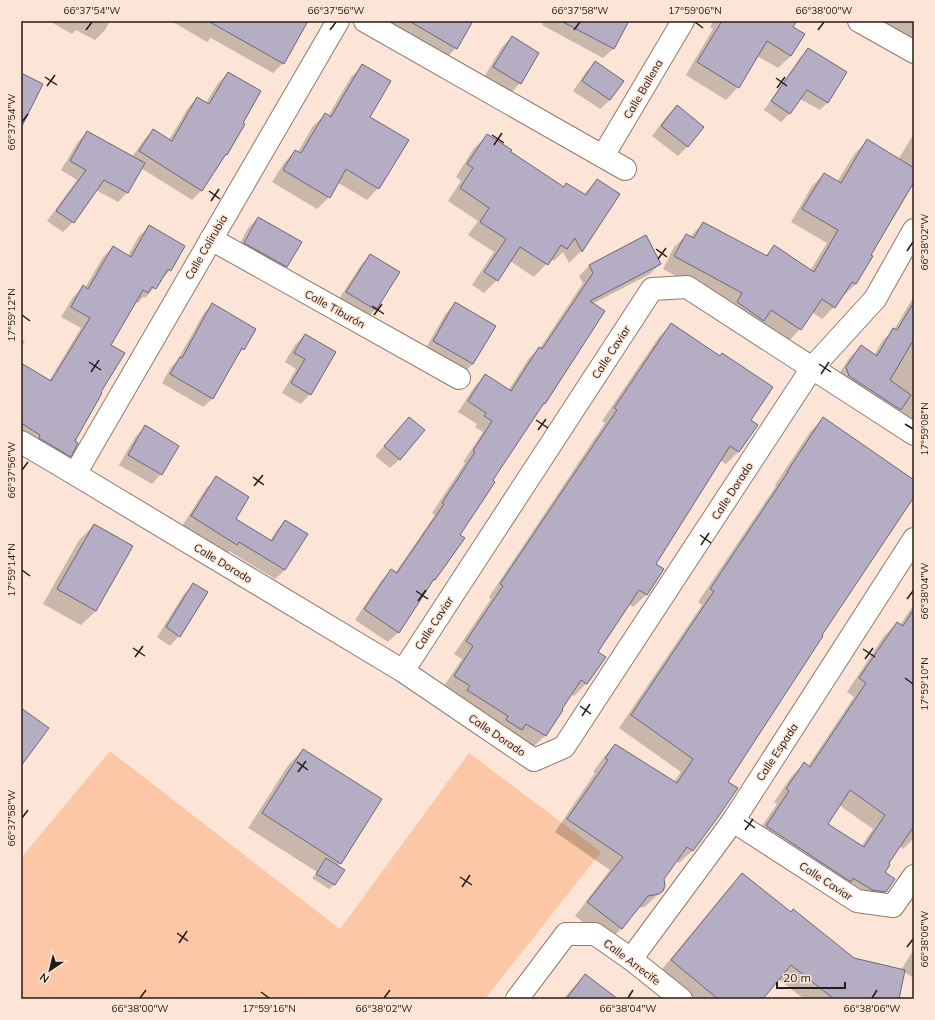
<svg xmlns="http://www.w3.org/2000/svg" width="935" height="1020" viewBox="0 0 935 1020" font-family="Mulish,sans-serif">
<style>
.green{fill:#fcc7a6}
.shadow{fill:#0003;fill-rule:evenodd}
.building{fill:#b4adc4;stroke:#6c667a;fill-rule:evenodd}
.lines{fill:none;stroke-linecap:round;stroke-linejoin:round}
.street-casing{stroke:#8f7a6d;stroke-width:24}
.street{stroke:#fff;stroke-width:22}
.ticks{fill:none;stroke:#231b16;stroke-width:1.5}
.labels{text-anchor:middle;stroke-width:3;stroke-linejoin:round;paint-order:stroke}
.street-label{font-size:11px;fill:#231b16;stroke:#fce5d6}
.neatline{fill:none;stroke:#231b16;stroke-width:1.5}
.ticks-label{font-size:10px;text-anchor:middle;fill:#231b16}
</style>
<rect width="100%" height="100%" fill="#fce5d6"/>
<polygon class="green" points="110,751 340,929 469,753 601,852 485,999 21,999 21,858"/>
<g class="shadow">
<polygon points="49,21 110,21 105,30 95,40 76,30 72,34"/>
<polygon points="174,21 301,21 306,23 283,63 273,73 211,38 207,42 173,22"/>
<polygon points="376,21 472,21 456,48 443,61"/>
<polygon points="544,21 623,21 626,24 613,49 603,58 542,25"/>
<polygon points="714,21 796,21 792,27 803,34 791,56 778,68 757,56 738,87 726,100 686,75 713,29 710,27"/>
<polygon points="882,21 914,21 914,40"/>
<polygon points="512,37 520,83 511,93 484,77 502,47"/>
<polygon points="809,50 828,102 820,110 800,99 789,114 781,122 764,110 800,58"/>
<polygon points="595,63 610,100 600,109 573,91 586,72"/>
<polygon points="363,66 378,188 367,200 337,182 329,197 317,209 272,182 284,163 295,151 298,152 313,126 325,115 328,116 351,77"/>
<polygon points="228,73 241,124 226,154 221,159 201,191 192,200 141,168 127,193 118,202 96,190 73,222 63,232 47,221 77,180 61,170 78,142 87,132 132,157 144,140 153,130 169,140 188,108 197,98 206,103 218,83"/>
<polygon points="677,106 688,146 678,156 652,136 667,116"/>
<polygon points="914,133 914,180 869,255 872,257 856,284 843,296 842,296 834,307 822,319 812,312 800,329 788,342 731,306 663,269 674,247 687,235 690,237 703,223 765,256 775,247 810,271 827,243 791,222 812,186 824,174 837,182 855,153 867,141 898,160"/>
<polygon points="487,136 509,152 563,187 567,184 583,195 597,180 618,194 581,251 569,263 563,252 554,261 551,259 534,277 510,261 497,280 484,293 472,285 494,252 468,235 478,221 448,201 461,181 456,177 474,148"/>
<polygon points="258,218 300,242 287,267 277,276 235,253 248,228"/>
<polygon points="149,226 170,270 145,298 143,297 138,303 135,301 110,345 100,392 73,442 70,456 60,466 21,439 21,364 49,381 81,328 61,317 73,297 83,287 85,288 103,257 113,247 128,256 139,236"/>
<polygon points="646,237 660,264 650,274 592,304 545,403 537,411 491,481 459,535 435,579 430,583 399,632 388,642 355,620 381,581 391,571 395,573 435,515 432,513 465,463 463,462 483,432 475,427 477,424 458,412 475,386 485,376 508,391 529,358 540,348 583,283 579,276 589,266"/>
<polygon points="370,255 398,272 375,310 366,319 337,302 361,265"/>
<polygon points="914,296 914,425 836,378 850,357 861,346 874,355 883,340 894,330"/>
<polygon points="212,304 243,349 236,357 212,399 203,407 162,383 171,367 177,361 204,313"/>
<polygon points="455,304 494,326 473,364 463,373 424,351 446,313"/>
<polygon points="672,324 750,420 756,425 738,452 726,464 720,460 655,564 663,569 646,595 633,607 628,604 596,652 604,657 586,684 574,696 570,694 545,736 532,748 442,689 462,659 454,654 491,599 489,597 605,423 602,421 659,337"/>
<polygon points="305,335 310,394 301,404 282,393 296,369 285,362 295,345"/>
<polygon points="21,339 25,341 21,348"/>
<polygon points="409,418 400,459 390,468 375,456"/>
<polygon points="823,419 914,481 914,495 821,635 727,782 736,788 692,851 679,863 676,861 663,879 662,890 645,907 637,908 621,929 608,941 575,916 610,870 555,832 595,773 593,772 603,758 616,745 674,782 681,772 619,728 702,605 698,602 776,486 775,485 810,432"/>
<polygon points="145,427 161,474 152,484 119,465 136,436"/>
<polygon points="216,478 235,519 270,541 276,531 285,521 285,570 275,579 229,551 226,554 182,526 207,487"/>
<polygon points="94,525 96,611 81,625 43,604 79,540"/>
<polygon points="193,585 179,636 170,646 157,637 184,594"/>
<path d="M 914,604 L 914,838 L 903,849 L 899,846 L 887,864 L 884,873 L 885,892 L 872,905 L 753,839 L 777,804 L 774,802 L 791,777 L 804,764 L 808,766 L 854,697 L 847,692 L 884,636 L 897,623 L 900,625 ZM 839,805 L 873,829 L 861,847 L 826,824 Z"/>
<polygon points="303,750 340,863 337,866 343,870 334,885 329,889 312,878 317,872 248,828 289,764"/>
<polygon points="742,875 790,913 854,959 901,970 914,949 914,978 904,972 898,999 804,999 778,979 761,999 688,999 658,974 729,888"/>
<polygon points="585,975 617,999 563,999"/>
</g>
<g class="building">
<polygon points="208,21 308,21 284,64"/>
<polygon points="409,21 473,21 457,49"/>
<polygon points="561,21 629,21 614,49"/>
<polygon points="722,21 797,21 793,27 805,34 791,56 767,41 739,88 697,62"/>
<polygon points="512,36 539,53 521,84 493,67"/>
<polygon points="808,48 847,72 828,103 807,90 790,114 771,101"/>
<polygon points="595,61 624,81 610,100 582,81"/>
<polygon points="362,64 391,81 370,117 409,140 379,189 346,169 330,198 283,170 295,150 301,153 325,113 331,117"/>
<polygon points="228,72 261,91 243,123 245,124 227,155 226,154 202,191 139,151 153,129 172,141 197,97 209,104"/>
<polygon points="21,73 43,84 21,128"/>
<polygon points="677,105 704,127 688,147 661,126"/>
<polygon points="87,131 145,163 128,193 104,180 74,223 56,211 86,170 70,161"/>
<polygon points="487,134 512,150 511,152 564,187 566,183 586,195 597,179 620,194 582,252 575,238 567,249 561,245 548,265 520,247 498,281 484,272 506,239 480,222 489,208 460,188 473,168 467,164"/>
<polygon points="867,139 914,168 914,182 871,255 873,256 856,284 852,282 835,308 822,299 801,330 771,310 764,321 737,302 742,293 674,256 686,234 694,238 703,222 767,256 774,245 814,272 838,230 802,209 824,173 841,183"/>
<polygon points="258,217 302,242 287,267 244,243"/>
<polygon points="149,225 185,246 171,271 168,269 156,289 152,287 148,293 143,290 111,345 125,353 101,392 102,393 75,441 78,443 71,457 39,438 40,435 21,423 21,363 51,381 90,318 71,307 83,285 88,289 113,246 131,257"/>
<polygon points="646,235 661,264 590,301 605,311 545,404 544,403 493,480 495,482 460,535 465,538 435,580 434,579 399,633 364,609 391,569 397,573 444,504 442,503 475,452 473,451 492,421 484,416 486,413 468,401 485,374 511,391 539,347 542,349 593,273 589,265"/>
<polygon points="370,254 400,272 376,310 346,292"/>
<polygon points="455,302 496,326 473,364 433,341"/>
<polygon points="914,302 914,339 890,380 911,395 901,410 849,376 846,367 861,345 877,356 893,328 897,330"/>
<polygon points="212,303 256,329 244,350 242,348 213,399 170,374 180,357 182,358"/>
<polygon points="671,323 720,356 722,353 773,387 751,420 758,425 739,452 730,446 656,564 664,569 647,595 639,590 598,652 606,657 587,684 581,680 562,709 563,710 546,736 526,724 522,730 506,720 508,716 467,690 470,686 454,676 473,646 466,641 503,586 500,584 617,410 614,408"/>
<polygon points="305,334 336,352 311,395 291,383 305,359 294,353"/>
<polygon points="409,417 425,430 400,460 384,446"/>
<polygon points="823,417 914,480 914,497 822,635 823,636 728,782 738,788 718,817 693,851 687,847 664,879 665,886 663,891 659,894 648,896 622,929 587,902 623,857 567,819 608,760 605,758 615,744 677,783 693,759 631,715 714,591 710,589 788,472 787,472"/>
<polygon points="145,425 179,446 162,475 128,455"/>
<polygon points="216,476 249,497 236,519 272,541 285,520 308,534 285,570 239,542 237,545 191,516"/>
<polygon points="94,524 133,546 96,611 57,589"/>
<polygon points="193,583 208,592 180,637 166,627"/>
<path d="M 914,609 L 914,826 L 889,863 L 890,865 L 885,872 L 895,879 L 886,892 L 872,890 L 853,878 L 851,882 L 766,826 L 789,791 L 786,789 L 804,762 L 810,767 L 866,683 L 859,678 L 897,622 L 903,626 ZM 850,790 L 885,815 L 864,847 L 828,824 Z"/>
<polygon points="21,708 49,728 21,766"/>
<polygon points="303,749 382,799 341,864 262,813"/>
<polygon points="326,858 345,870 335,885 316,874"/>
<polygon points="742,873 791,912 793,909 854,958 905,970 899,999 834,999 791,965 763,999 718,999 671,960"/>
<polygon points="585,974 618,999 566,999"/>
</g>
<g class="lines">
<defs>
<g id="street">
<polyline points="365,21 625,169"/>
<polyline points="859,21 914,52"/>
<polyline points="603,156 683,21"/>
<polyline points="211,239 459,378"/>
<polyline points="21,442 75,474 403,671 534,760 564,747 812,368 875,299 914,230"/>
<polyline points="75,474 338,21"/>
<polyline points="403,671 652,289 687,287 914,434"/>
<polyline points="733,821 857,901 893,906 914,876"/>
<polyline points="631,959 733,821 914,539"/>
<polyline points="517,999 566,934 595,934 631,959 681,999"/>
</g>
</defs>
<use href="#street" class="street-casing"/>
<use href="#street" class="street"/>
</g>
<path class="ticks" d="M 695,22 L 703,28M 86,30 L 92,22M 330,30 L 336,22M 574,30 L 580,22M 818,30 L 824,22M 45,77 L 57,85M 776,78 L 787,86M 47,86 L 55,75M 777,88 L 785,77M 22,122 L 28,114M 492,135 L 504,143M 494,145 L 502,133M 209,191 L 220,199M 211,201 L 219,189M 656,249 L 667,257M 907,251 L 913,242M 658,259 L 666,248M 372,306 L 384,314M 22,315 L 30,321M 374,315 L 382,304M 89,362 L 101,370M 819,364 L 831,372M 91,372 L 99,360M 821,374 L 829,362M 536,420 L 548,428M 905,424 L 913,429M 538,430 L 546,419M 22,470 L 28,462M 253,477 L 264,485M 254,486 L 263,475M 700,535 L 711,543M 701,545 L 709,533M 22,570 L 30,576M 416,591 L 428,599M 907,599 L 913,591M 418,601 L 426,590M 133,648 L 145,656M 863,649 L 875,657M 135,657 L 143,646M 865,659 L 873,648M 905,678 L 913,684M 580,706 L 591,714M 582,716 L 590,704M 297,762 L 308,770M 298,772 L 306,761M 22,818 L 28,810M 744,820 L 755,828M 745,830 L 753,819M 460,877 L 472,885M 462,887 L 470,875M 177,933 L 188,941M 179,943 L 187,931M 907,947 L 913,939M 261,992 L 269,998M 140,998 L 146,990M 384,998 L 390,990M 628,998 L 633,990M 872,998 L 877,990"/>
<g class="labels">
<g class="street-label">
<text transform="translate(643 89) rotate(-60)" y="4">Calle Ballena</text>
<text transform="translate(206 247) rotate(-60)" y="4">Calle Colirubia</text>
<text transform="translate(335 309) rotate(29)" y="4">Calle Tiburón</text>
<text transform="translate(611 352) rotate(-57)" y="4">Calle Caviar</text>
<text transform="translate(732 491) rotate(-57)" y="4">Calle Dorado</text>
<text transform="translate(223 563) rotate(31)" y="4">Calle Dorado</text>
<text transform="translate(434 623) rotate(-57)" y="4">Calle Caviar</text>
<text transform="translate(497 735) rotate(34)" y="4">Calle Dorado</text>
<text transform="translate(777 752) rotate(-57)" y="4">Calle Espada</text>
<text transform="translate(826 881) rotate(33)" y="4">Calle Caviar</text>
<text transform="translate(632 962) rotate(37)" y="4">Calle Arrecife</text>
</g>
</g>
<rect width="935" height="1020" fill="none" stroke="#fce5d6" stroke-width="44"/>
<g transform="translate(50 970) rotate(215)" stroke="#fce5d6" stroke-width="3" paint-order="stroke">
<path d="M0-3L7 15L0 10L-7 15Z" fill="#231b16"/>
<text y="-6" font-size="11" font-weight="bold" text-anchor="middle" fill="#231b16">N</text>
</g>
<path d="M777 982v6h68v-6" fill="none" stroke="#231b16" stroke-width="2"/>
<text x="783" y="982" font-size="12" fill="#231b16" stroke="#fce5d6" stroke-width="3" paint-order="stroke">20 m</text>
<rect x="22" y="22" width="891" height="976" class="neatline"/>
<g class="ticks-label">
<text x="92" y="14">66°37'54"W</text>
<text x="336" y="14">66°37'56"W</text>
<text x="580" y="14">66°37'58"W</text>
<text x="695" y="14">17°59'06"N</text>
<text x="824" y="14">66°38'00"W</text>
<text transform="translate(11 122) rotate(-90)" y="4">66°37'54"W</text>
<text transform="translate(924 242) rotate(-90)" y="4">66°38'02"W</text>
<text transform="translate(11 315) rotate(-90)" y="4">17°59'12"N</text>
<text transform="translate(924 429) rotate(-90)" y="4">17°59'08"N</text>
<text transform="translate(11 470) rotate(-90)" y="4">66°37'56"W</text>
<text transform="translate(11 570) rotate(-90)" y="4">17°59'14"N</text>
<text transform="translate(924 591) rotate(-90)" y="4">66°38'04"W</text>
<text transform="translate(924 684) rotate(-90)" y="4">17°59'10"N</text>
<text transform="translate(11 818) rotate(-90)" y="4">66°37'58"W</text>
<text transform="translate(924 939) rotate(-90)" y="4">66°38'06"W</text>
<text x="140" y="1012">66°38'00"W</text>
<text x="269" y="1012">17°59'16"N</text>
<text x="384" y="1012">66°38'02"W</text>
<text x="628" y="1012">66°38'04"W</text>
<text x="872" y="1012">66°38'06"W</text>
</g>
</svg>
